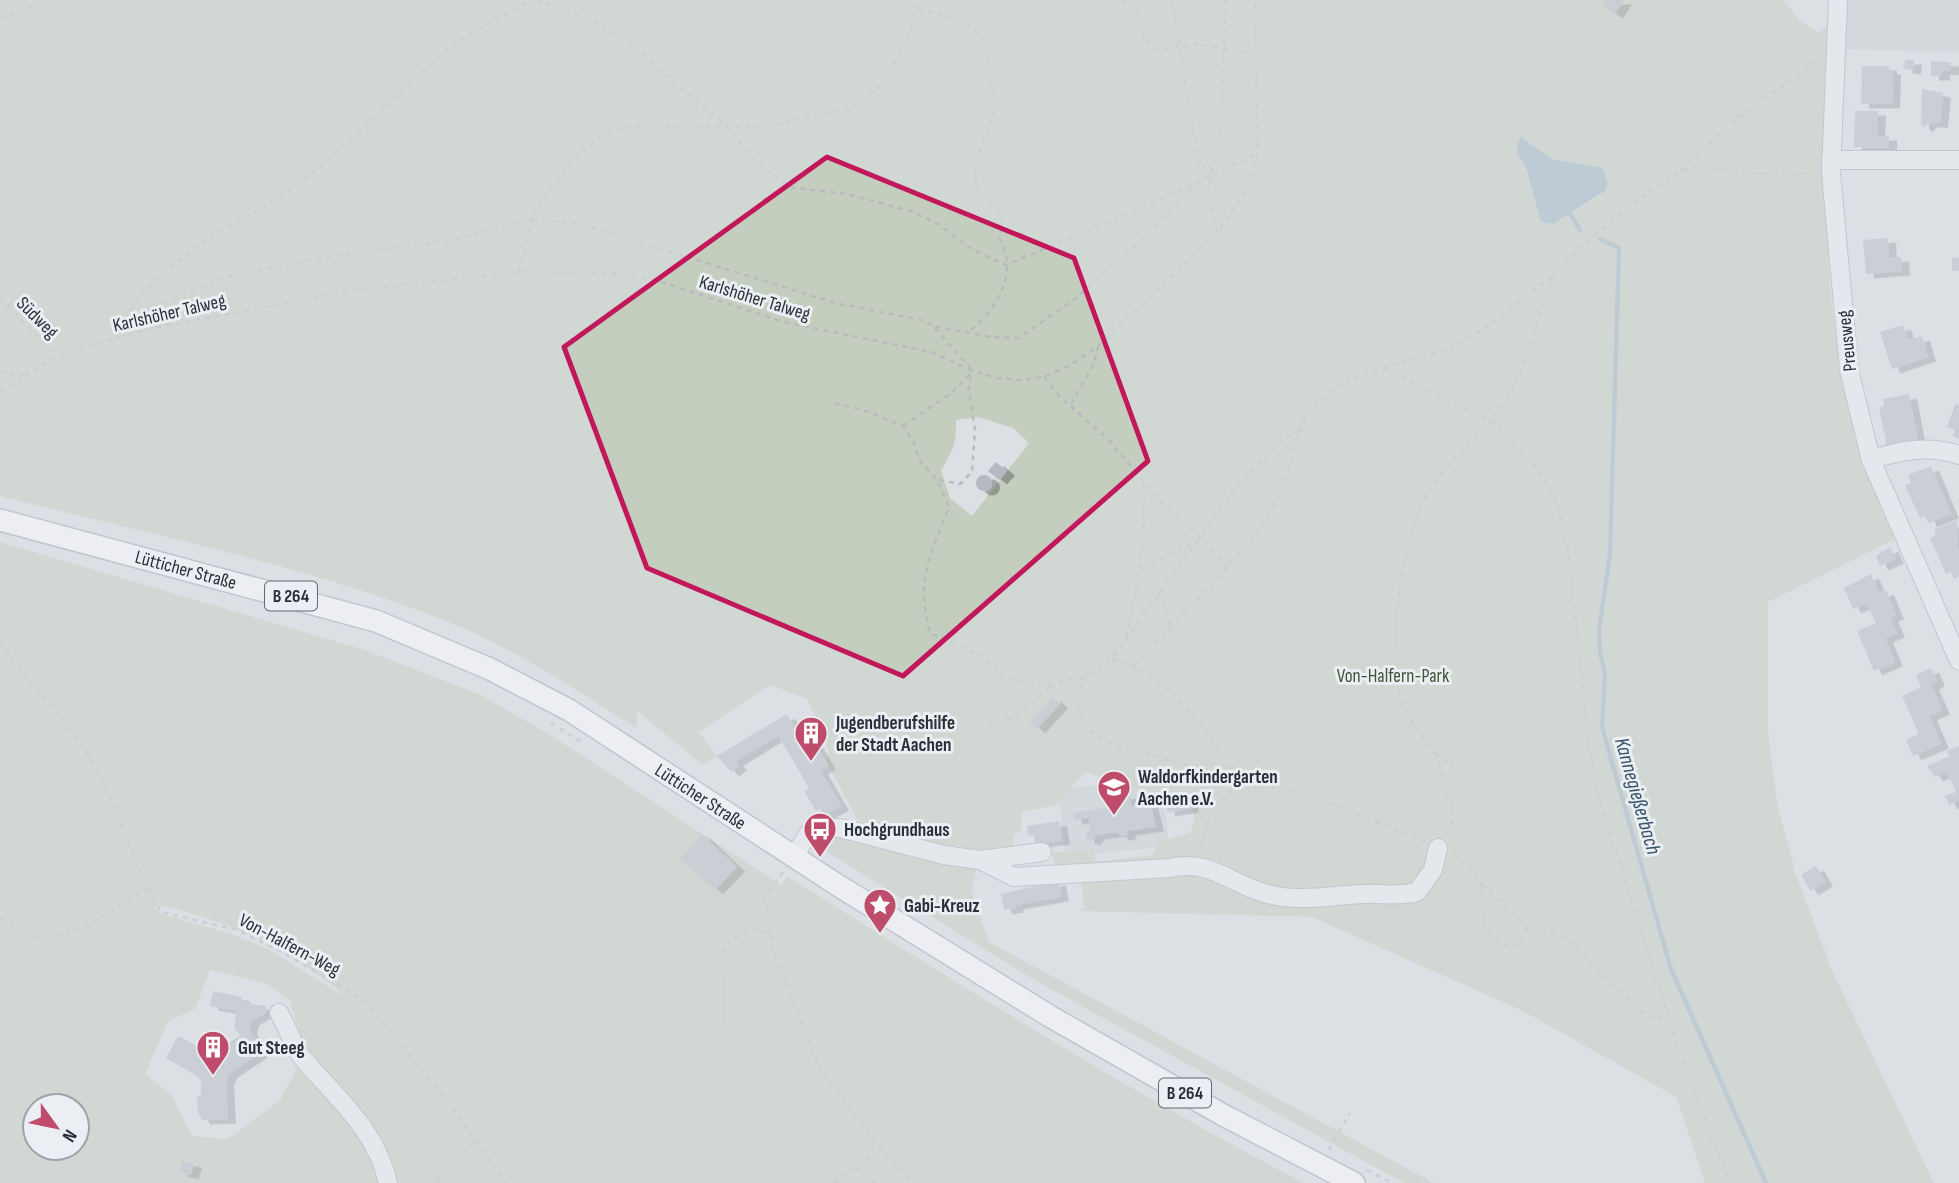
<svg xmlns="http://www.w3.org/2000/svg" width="1959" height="1183" viewBox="0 0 1959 1183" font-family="'Sofia Sans Condensed',sans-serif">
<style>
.built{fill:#cbd0d5}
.green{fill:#c4cebe;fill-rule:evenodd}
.water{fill:#9ab2c1}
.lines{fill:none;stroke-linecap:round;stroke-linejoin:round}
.stream{stroke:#9ab2c1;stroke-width:4.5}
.building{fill:#b4bac1;filter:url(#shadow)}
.minor-casing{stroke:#a2a8ae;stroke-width:20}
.major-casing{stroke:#9da6af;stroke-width:24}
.path{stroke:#b7bbbf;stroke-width:2.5;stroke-dasharray:5 5;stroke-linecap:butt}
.minor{stroke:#eef1f3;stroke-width:18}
.major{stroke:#fff;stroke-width:21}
.marked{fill:none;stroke:#c2185b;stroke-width:5;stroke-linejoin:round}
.labels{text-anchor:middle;stroke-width:6;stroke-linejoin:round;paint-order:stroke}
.shield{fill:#ebeff3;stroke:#626971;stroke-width:2}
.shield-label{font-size:18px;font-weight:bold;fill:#283039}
.street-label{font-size:19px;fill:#283039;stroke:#ebeff3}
.park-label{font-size:19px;fill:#3f5336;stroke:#ebeff3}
.poi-label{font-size:19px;font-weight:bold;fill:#283039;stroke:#ebeff3;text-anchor:start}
.water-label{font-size:21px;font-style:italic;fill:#365268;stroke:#ebeff3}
</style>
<defs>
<filter id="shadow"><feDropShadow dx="8" dy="4.5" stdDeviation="0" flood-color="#0004"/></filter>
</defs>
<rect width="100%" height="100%" fill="#dce0e5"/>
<g class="built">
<polygon points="1847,0 1959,0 1959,53 1844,49"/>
<polygon points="1161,778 1169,846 1066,857 1058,789"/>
</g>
<g class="green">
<path d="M 0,0 L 1784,0 L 1799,20 L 1819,33 L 1827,26 C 1824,147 1821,267 1844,387 C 1854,440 1877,489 1899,537 L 1768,602 L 1768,730 L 1777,802 L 1795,872 L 1833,973 L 1934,1183 L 1705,1183 L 1676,1097 L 1523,1011 L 1312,917 L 1079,911 L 1084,907 L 1081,878 L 1058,881 L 1052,852 L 1094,850 L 1096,862 L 1153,855 L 1157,843 L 1191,832 L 1194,819 L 1190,798 L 1166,801 C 1142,784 1112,783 1085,772 L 1056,805 L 1022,812 L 1021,832 L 1013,834 L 1014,852 L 979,859 L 971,891 L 989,942 L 1434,1183 L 1404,1183 L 1036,981 L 798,834 L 834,820 L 859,823 L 826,761 L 829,751 L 807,699 L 770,685 L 699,732 L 717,756 L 703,765 L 638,712 L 636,728 C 574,688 510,646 441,619 C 304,565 143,533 0,496 ZM 1520,136 L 1552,159 L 1603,168 L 1599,196 L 1553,224 L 1516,151 ZM 978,417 L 1013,428 L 1029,443 L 972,516 L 950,498 L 941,470 C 953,452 957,441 956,420 Z"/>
<path d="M 0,542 L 365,650 L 481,695 L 552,736 L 781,885 L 787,876 C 957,983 1126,1090 1304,1183 L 0,1183 ZM 165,906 C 240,927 287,946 347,998 L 268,949 L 229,933 L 165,915 L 153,907 ZM 210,970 L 265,983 L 289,999 L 306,1052 L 280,1100 L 228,1139 L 192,1136 L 171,1094 L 145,1074 L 168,1021 L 195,1009 ZM 35,1106 L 77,1106 L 77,1148 L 35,1148 Z"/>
</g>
<polygon class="water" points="1520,136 1552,159 1603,168 1608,183 1605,191 1553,224 1541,222 1527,171 1516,151"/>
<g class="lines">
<g class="stream">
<polyline points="1569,212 1580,230"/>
<polyline points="1600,239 1619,248 1610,554 1599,630 1600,654 1605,673 1602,727 1671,969 1766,1183"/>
</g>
</g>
<g class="building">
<polygon points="1606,0 1624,0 1615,14 1602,5"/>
<polygon points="1905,60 1914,60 1913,70 1904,69"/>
<polygon points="1931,61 1951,62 1951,71 1942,70 1942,76 1931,76"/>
<polygon points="1862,66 1889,66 1889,70 1893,70 1892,104 1861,104"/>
<polygon points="1922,89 1943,93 1940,123 1929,123 1924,128 1921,124"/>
<polygon points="1855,111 1878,111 1877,136 1889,136 1889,148 1854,147"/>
<polygon points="1888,238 1889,258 1901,257 1902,271 1866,274 1863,240"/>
<polygon points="1959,257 1959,271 1952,271 1952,258"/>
<polygon points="1903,325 1908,340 1922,336 1928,357 1892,369 1880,332"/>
<polygon points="1909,394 1918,441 1887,447 1879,407 1884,406 1883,399"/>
<polygon points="1955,404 1959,405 1959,439 1953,436 1955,430 1947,427"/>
<polygon points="996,462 1007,471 999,480 988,471"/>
<polygon points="1931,466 1951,514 1929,523 1926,516 1920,518 1905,486 1911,483 1908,475"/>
<circle cx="984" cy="483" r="8"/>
<polygon points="1957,520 1959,576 1955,578 1953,571 1946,574 1930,538 1936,535 1934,530"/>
<polygon points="1890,547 1896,559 1880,566 1876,556"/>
<polygon points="1871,574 1879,593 1886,590 1896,615 1890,617 1897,633 1885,638 1895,662 1874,671 1857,631 1876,623 1867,603 1853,609 1844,588"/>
<polygon points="1931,668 1937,682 1931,685 1942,710 1929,716 1941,744 1913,756 1906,740 1919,734 1902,696 1921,687 1916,675"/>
<polygon points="1053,697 1060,704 1037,729 1030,722"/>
<polygon points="787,714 805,745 813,740 828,765 820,770 841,806 825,815 820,808 816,811 804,791 809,788 778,735 735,762 739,766 731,772 717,756"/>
<polygon points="1959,746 1959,800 1949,805 1945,796 1956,792 1947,772 1935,777 1927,766 1950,756 1947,751"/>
<polygon points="1129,794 1131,806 1150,803 1156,827 1127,831 1128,835 1120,836 1119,832 1097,835 1092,841 1087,839 1086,833 1090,830 1089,818 1074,820 1073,813 1111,807 1110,797"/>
<polygon points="1190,798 1191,808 1167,812 1166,801"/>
<polygon points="1059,821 1062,840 1035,844 1034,835 1028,836 1027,826"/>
<polygon points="702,834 737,867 715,890 680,859"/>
<polygon points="1816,866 1825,882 1810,891 1801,875"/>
<polygon points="1058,881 1061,897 1015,905 1016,908 1004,910 1001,894"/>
<polygon points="213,991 242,997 241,1002 266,1006 265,1013 251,1021 249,1030 263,1051 230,1073 226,1080 228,1119 202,1120 198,1112 197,1098 201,1094 201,1081 196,1075 166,1058 178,1036 208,1052 216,1051 240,1036 234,1027 237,1011 210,1006"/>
<polygon points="182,1161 194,1163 191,1175 179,1172"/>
</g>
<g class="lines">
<defs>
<g id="minor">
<polyline points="1838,0 1831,173 1849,370 1871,460 1959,661"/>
<polyline points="1831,160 1959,160"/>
<path d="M 1871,460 C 1900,450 1929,445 1959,455"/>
<path d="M 794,857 L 808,834 L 820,828 L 840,828 L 944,855 L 980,860 L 1014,877 L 1170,868 C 1212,858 1233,887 1272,895 C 1302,902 1333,895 1364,894 C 1383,893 1398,897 1417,892 L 1433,870 L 1438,848"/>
<polyline points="980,860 1042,852"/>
<path d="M 279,1013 C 288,1027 293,1048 304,1060 C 337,1098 377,1131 388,1183"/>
</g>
<polyline id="major" points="0,520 376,621 490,669 569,710 839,886 1051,1017 1223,1115 1354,1183"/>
</defs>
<use href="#minor" class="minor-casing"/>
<use href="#major" class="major-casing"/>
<g class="path">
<polyline points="537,0 598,23 638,48 659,70 728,127 751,157 788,187 847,194 911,211 938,224 973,250 1006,265 1153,203 1258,153"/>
<polyline points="1122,0 1137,12 1145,39 1158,50 1199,44 1253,54"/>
<polyline points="1172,0 1194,138 1201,164 1210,175"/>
<path d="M 918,10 C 950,14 987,22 989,62 L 983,74 C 1013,108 976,137 975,175 C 975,209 1013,200 999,238 C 1020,275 996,309 968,333"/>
<polyline points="0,19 48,0"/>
<polyline points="1680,171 1735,120 1808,68 1820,56"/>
<polyline points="1217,231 1207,196 1221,130 1226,0"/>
<polyline points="519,272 535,209 572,160 595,141 621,128 644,125 728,127 771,125 851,108 884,83 909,34 919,0"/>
<polyline points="0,298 56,355"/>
<polyline points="126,318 229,276 329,257 459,239 532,219 581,224 835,303 926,321 933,326"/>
<path d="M 116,338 C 148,256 246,225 311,174 C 356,139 394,96 436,59 C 463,35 500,18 531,0"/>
<polyline points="1383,368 1492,422 1534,464 1557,502 1569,555 1588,741 1598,796 1682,1059 1730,1183"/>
<polyline points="971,369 933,326 991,337 1019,338 1072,301 1140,242 1192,187"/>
<polyline points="0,372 28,376"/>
<polyline points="1044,377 1059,396 1109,440 1160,501 1201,538 1228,568"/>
<polyline points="0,391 57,356 149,329 354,290 519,272 612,273 658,281 784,322 931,352 973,371 997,378 1020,380 1044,377 1069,366 1098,346 1217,233 1243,195 1258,153 1255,0"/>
<path d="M 835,403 L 869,412 L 903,426 L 914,443 L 920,461 L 937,480 L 949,506 C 930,558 916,576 930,633 L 982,656 L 1004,678 L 1052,685 L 1068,679 L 1082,679"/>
<polyline points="1071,404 1094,364 1098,347"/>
<polyline points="903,426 953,392 971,373"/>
<polyline points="1300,430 1279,443 1236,488 1112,659 1082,679 1078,708 1087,729 1101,738 1123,748 1317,798 1425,842"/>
<polyline points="939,480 960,484 972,472 975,430 968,385 973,371"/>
<polyline points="1142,569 1198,540"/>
<polyline points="1159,592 1170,625"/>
<path d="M 1126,637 C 1139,580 1146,540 1143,481"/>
<path d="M 0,641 C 29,686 71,722 97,770 C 122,815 133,867 161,912 L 237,930 L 284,953 L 365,1001 L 446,1099 L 506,1183"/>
<path d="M 1112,659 C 1174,677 1203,729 1238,778 C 1231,796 1217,801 1211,813 C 1205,825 1205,838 1198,850"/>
<path d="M 1134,665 C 1181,615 1234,568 1272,510 C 1294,475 1289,429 1321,399 C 1359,364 1415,366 1458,344 C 1493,326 1521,297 1554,276"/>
<polyline points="551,723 581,742"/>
<polyline points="988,726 1017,716 1052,685"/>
<path d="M 1437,755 C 1421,735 1407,718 1399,692 C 1386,646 1404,531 1429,491 C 1452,455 1488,431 1510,393 C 1529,358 1536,316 1553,279 C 1563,257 1654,184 1678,173 C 1701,162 1727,172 1751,173 C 1772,174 1793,174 1814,173"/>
<path d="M 1448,834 C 1462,812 1440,778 1437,755 L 1453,766"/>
<polyline points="1453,854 1469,866 1482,885 1483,920 1492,936 1503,945 1515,945 1523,938 1528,926 1567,938 1605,978 1647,1016 1669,1020"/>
<polyline points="783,872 765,897 773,952 821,1071 875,1143 914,1183"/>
<polyline points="1482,885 1528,926"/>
<path d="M 0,918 C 15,921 27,937 44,937 C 80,937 116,906 146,889"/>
<polyline points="725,1023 722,958 727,942 756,928 771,938"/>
<polyline points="1329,1150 1350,1113"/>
<polyline points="856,1168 875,1183"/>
<polyline points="1367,1170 1392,1183"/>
<polyline points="437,1183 445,1167 476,1140"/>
<polyline points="833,1183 868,1157 875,1143"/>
</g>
<use href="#minor" class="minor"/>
<use href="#major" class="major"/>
</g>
<path d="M0 0H1959V1183H0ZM 827,157 L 1074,258 L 1148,461 L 903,676 L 647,568 L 564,347 Z" fill="#dce0e5" fill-opacity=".55" fill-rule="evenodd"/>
<path class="marked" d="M 827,157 L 1074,258 L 1148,461 L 903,676 L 647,568 L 564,347 Z"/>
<defs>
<symbol id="building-pin" viewBox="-11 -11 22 30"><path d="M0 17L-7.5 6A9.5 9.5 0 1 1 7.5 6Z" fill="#be4c6a" stroke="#ebeff3"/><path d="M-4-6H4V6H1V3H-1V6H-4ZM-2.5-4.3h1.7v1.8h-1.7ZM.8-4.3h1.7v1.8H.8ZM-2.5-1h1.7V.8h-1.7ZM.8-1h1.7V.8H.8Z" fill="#fff"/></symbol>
<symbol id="school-pin" viewBox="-11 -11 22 30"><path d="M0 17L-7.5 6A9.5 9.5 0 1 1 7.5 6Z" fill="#be4c6a" stroke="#ebeff3"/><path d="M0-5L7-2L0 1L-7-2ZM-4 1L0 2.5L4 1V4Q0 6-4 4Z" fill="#fff"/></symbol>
<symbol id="bus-pin" viewBox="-11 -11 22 30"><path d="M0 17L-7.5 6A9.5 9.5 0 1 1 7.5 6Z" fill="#be4c6a" stroke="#ebeff3"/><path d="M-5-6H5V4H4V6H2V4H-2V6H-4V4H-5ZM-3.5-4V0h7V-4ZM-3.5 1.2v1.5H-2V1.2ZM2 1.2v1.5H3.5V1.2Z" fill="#fff"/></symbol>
<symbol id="sight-pin" viewBox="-11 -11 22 30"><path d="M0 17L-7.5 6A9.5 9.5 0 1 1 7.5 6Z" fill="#be4c6a" stroke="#ebeff3"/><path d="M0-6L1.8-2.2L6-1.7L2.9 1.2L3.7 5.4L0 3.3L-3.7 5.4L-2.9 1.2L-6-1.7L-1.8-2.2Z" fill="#fff"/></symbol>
</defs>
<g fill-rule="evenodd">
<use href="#building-pin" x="792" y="714" width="38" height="52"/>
<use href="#school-pin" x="1095" y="768" width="38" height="52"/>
<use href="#bus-pin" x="801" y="810" width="38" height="52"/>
<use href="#sight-pin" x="861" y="886" width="38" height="52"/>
<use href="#building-pin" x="194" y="1028" width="38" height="52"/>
</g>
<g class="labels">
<g class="shield">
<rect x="265" y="581.5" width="52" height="29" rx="5"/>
<rect x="1159" y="1078.5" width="52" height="29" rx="5"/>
</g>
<g class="shield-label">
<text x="291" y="602">B 264</text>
<text x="1185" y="1099">B 264</text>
</g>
<g class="street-label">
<text transform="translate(755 297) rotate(17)" y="7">Karlshöher Talweg</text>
<text transform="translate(169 312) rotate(-13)" y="7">Karlshöher Talweg</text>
<text transform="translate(38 317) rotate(45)" y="7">Südweg</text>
<text transform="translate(1846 341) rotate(-96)" y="7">Preusweg</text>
<text transform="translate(186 569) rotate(15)" y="7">Lütticher Straße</text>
<text transform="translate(701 796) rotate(33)" y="7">Lütticher Straße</text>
<text transform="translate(290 944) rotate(28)" y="7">Von-Halfern-Weg</text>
</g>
<g class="park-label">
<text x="1393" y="682">Von-Halfern-Park</text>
</g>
<g class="poi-label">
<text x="836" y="729">Jugendberufshilfe<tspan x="836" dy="22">der Stadt Aachen</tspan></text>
<text x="1138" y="783">Waldorfkindergarten<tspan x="1138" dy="22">Aachen e.V.</tspan></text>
<text x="844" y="836">Hochgrundhaus</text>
<text x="904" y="912">Gabi-Kreuz</text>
<text x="238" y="1054">Gut Steeg</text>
</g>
<g class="water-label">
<text transform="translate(1638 796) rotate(74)" y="7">Kannegießerbach</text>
</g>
</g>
<g transform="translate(56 1127) rotate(123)"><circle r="33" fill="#ebeff3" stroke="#9da3a9" stroke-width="2"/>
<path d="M0-5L12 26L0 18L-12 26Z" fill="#be4c6a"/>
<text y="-10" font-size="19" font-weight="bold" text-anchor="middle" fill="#283039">N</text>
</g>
</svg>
